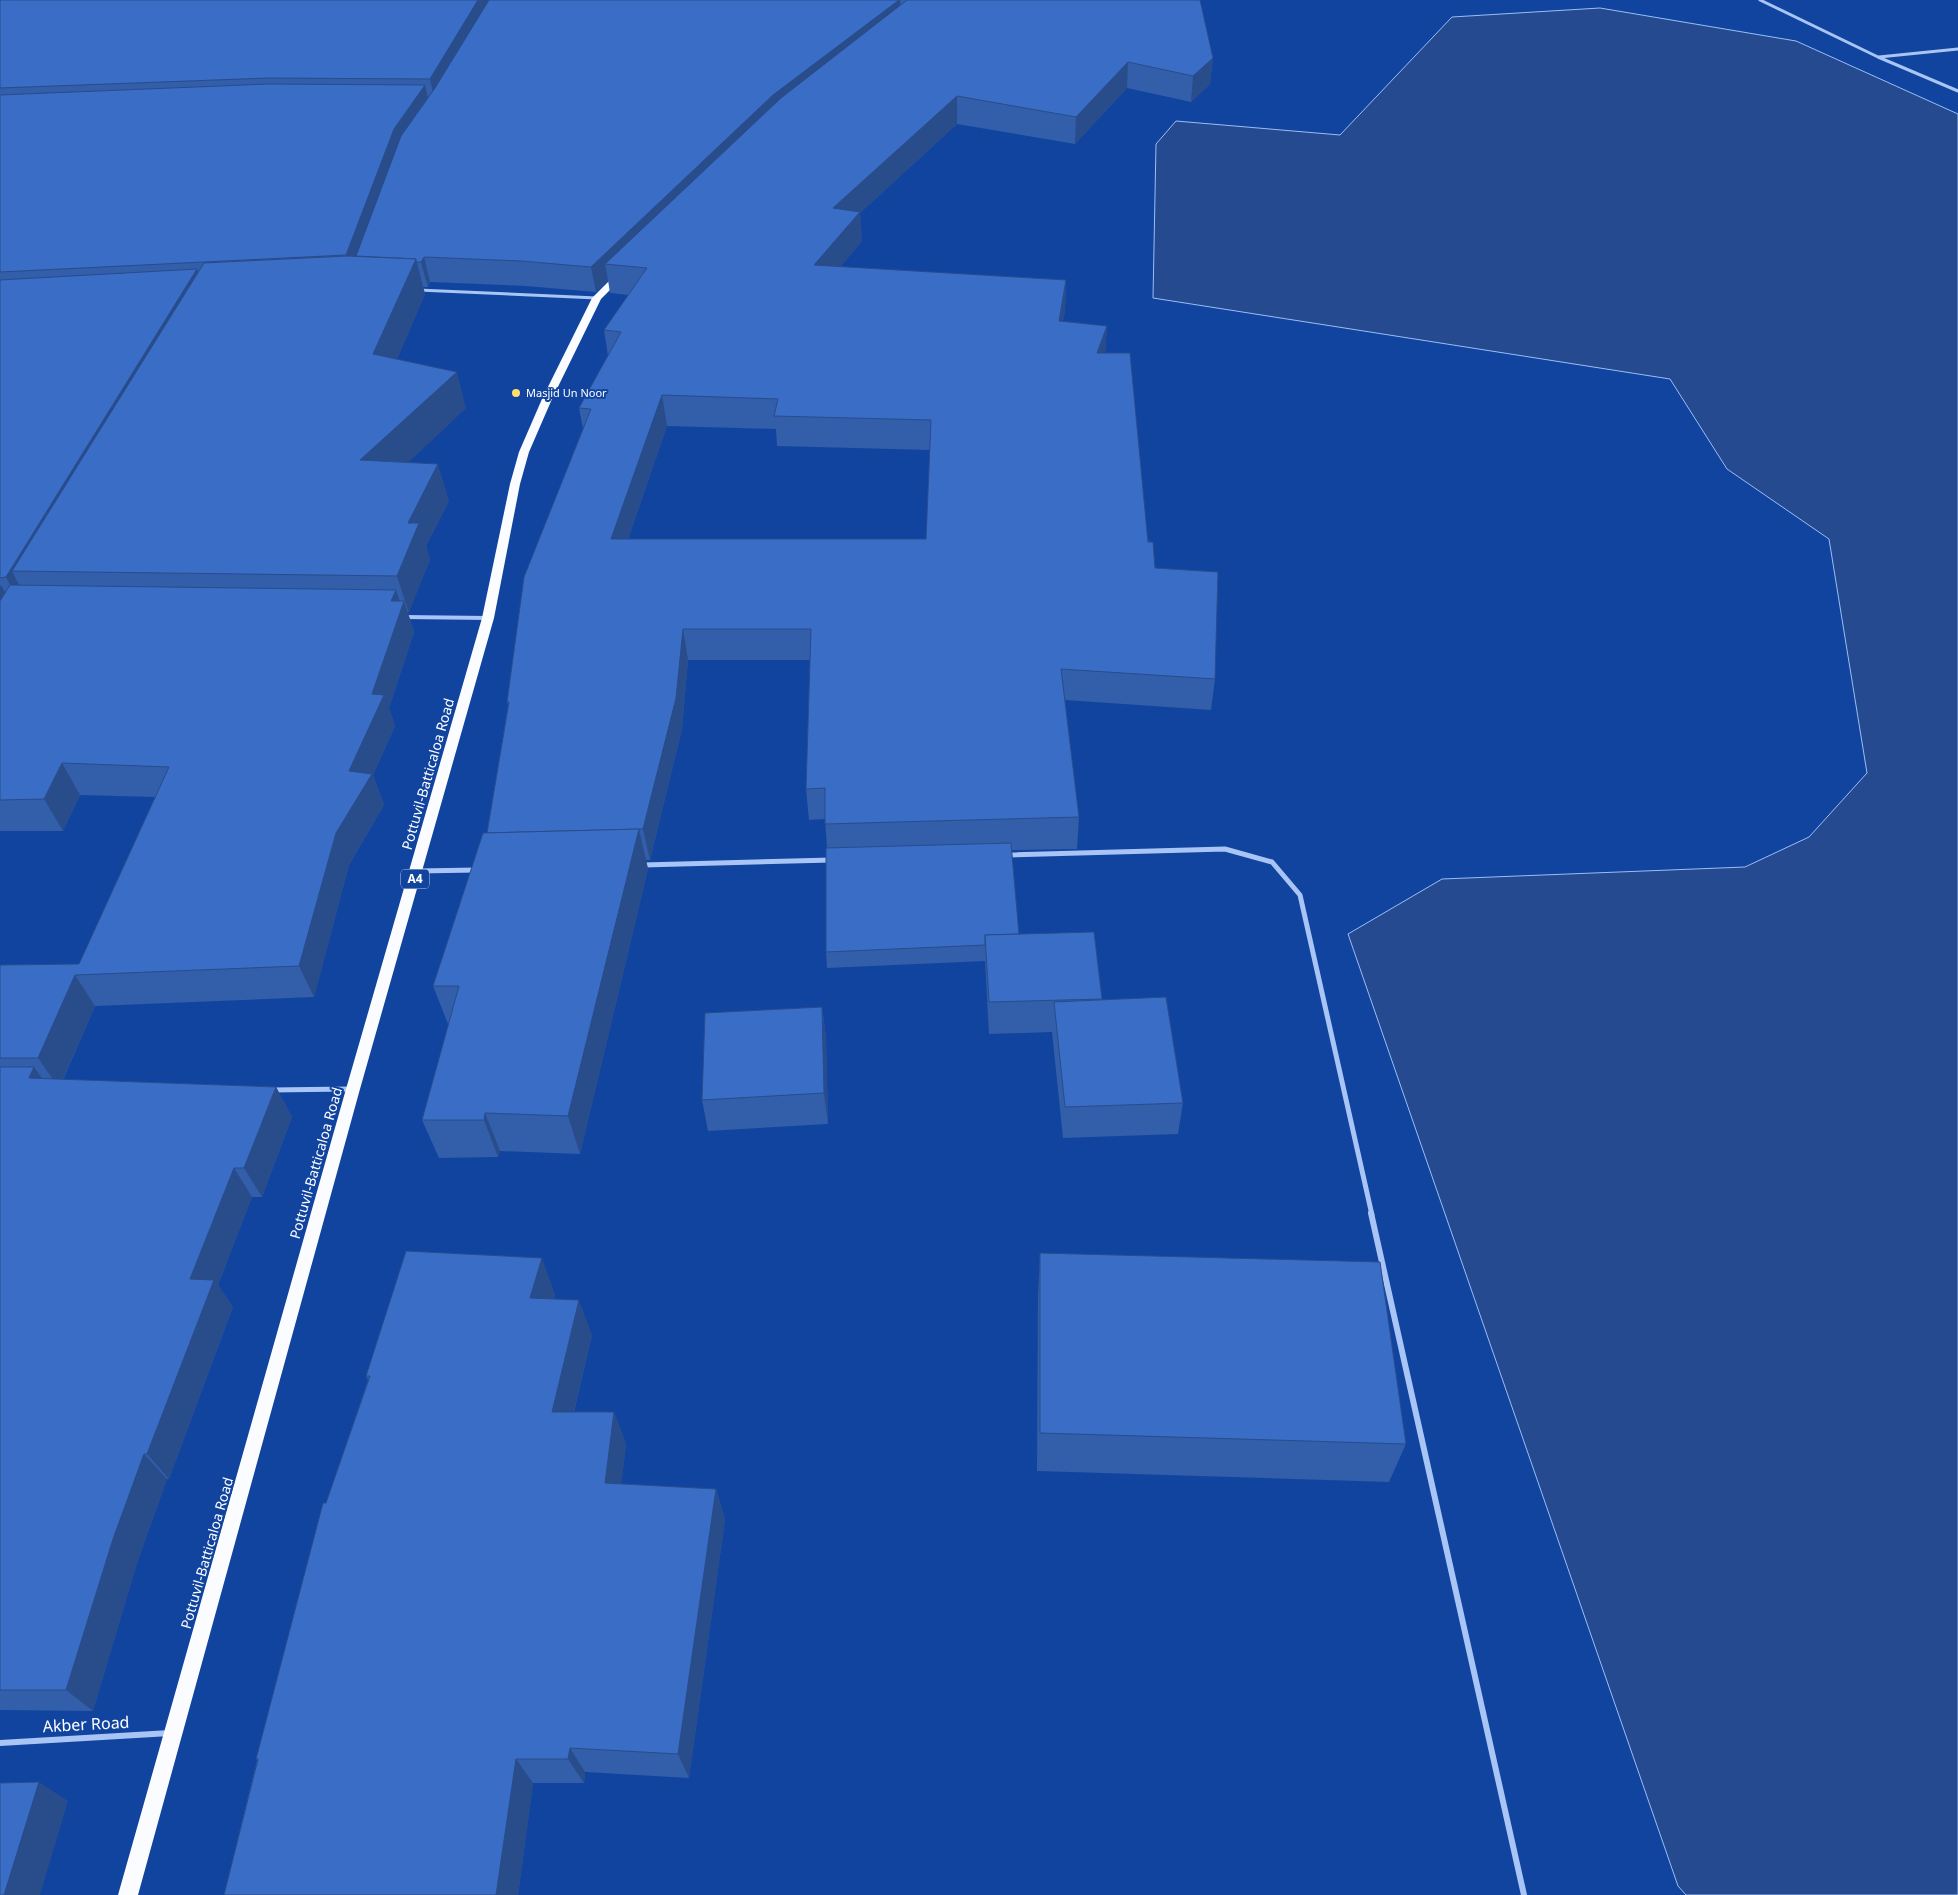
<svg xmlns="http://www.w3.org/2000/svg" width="1958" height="1895" viewBox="0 0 1958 1895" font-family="'Noto Sans',sans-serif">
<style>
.water{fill:#254a8f;stroke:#9abef8}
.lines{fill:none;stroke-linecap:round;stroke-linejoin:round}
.minor-far3{stroke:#a8c5f5;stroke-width:3}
.minor-far2{stroke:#a8c5f5;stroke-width:4}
.minor-far1{stroke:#a8c5f5;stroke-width:5}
.minor{stroke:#a8c5f5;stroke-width:6}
.trunk{fill:#fafcff;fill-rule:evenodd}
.wall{fill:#325eaa;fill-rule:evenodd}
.shaded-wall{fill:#294c8b}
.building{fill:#3a6dc6;stroke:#294c8b;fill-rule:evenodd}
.poi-dot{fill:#ffe06c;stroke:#11449f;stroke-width:2}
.labels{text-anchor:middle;stroke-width:4;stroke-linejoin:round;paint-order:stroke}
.far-poi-label{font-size:11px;fill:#fff;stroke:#11449f;text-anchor:start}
.shield{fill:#11449f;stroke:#b8c7e2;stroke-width:1}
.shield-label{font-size:12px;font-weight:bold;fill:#fff}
.street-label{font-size:14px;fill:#fff;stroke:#11449f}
.near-street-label{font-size:16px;fill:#fff;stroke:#11449f}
</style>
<rect width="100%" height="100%" fill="#11449f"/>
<polygon class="water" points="1600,8 1796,41 1958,114 1958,1895 1686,1895 1678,1886 1348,934 1442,879 1745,867 1809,837 1867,773 1829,539 1727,469 1670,379 1153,298 1156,144 1176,121 1340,135 1452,17"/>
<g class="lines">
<g class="minor-far3">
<polyline points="1760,0 1878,57 1958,91"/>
<polyline points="1879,57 1958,49"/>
<polyline points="418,290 597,298"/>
</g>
<polyline class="minor-far2" points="404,617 488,618"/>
<g class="minor-far1">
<polyline points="1005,855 1225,849 1272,862 1300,895 1372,1215"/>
<polyline points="643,865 832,860"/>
<polyline points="417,871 477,870"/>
<polyline points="271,1090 350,1089"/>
</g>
<g class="minor">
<polyline points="1371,1213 1524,1895"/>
<polyline points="0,1743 170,1733"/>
</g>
<polygon class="trunk" points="621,271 624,272 624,276 601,299 552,399 529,452 520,484 494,618 360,1089 138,1895 118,1895 346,1089 482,618 510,484 519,452 542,399 592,298 618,272"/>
</g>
<g class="wall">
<path d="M 0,0 L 1200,0 L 1213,58 L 1210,84 L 1191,102 L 1127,88 L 1075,144 L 957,124 L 860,213 L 862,241 L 840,267 L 1066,280 L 1065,310 L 1063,321 L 1107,326 L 1105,353 L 1155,568 L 1215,679 L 1211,710 L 1065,700 L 1079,817 L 1077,849 L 1011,850 L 1019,934 L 1094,932 L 1102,1000 L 1183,1103 L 1178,1134 L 1063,1138 L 1052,1032 L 989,1034 L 985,961 L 827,968 L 826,952 L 827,848 L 825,819 L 809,820 L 806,789 L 810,660 L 688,660 L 682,729 L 650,860 L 646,860 L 648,869 L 580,1154 L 500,1151 L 498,1157 L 439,1158 L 422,1120 L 449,1024 L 448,1024 L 433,986 L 487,833 L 508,705 L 507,702 L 583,429 L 579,408 L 608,356 L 604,330 L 628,295 L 610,293 L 608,280 L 596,292 L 526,286 L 430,282 L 428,287 L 423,287 L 425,294 L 397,359 L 466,408 L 408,462 L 449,501 L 426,546 L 430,560 L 408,613 L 414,632 L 389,708 L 395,726 L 373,775 L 384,805 L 349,865 L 314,997 L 95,1006 L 63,1080 L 276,1087 L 292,1117 L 262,1197 L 252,1197 L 218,1285 L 233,1307 L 169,1479 L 167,1479 L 137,1563 L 93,1711 L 0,1710 L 0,965 L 79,964 L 155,797 L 80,795 L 63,831 L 0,831 ZM 667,426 L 776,429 L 777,446 L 930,450 L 926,539 L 628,539 Z"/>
<polygon points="822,1007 826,1038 828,1124 708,1131 702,1100"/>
<polygon points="1040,1253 1406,1444 1389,1482 1037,1471 1038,1295"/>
<polygon points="555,1294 554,1299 592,1335 574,1412 614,1412 626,1444 621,1484 716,1489 725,1520 689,1778 585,1772 584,1783 533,1783 518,1895 224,1895 257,1760 256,1759 326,1503 368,1380 366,1376"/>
</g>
<g class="shaded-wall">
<polygon points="478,0 490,0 436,106 430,79"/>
<polygon points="899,0 900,0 901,21 605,264 608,280 596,292 591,267 773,95"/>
<polygon points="1213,58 1210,84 1191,102 1193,76"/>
<polygon points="1128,62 1127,88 1075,144 1076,117"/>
<polygon points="425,85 431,112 355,284 346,255 394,129"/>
<polygon points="957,96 957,124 860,213 862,241 817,294 814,265 833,208"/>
<polygon points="424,257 430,282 428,287 421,262"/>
<polygon points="416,259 425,294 384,390 373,354"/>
<polygon points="197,269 208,298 12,571 27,601 23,609 6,577"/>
<polygon points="1066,280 1065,310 1058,351 1059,321"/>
<polygon points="1107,326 1105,356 1097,353"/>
<polygon points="457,372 466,408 372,497 360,460"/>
<polygon points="662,395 667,426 617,570 611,539"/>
<polygon points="438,464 449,501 426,546 430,560 409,613 397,576 408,523"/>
<polygon points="1,585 18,616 0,647 0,587"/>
<polygon points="396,590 402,608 404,601 414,632 389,708 395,726 373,775 384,805 349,865 314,997 299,966 349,771 372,694 391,601"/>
<polygon points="683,629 688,660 682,729 650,860 643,829"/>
<polygon points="62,763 80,795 63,831 44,799"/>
<polygon points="639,829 648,869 580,1154 568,1116"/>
<polygon points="75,975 95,1006 59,1088 38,1058"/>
<polygon points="822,1007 826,1038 828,1124 824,1093"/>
<polygon points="34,1067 55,1097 29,1078"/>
<polygon points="276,1087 292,1117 262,1197 244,1168"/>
<polygon points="485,1113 500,1151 498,1157 484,1120"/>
<polygon points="234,1168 252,1197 218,1285 233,1307 169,1479 147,1454 190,1279"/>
<polygon points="542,1258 555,1294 544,1332 530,1298"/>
<polygon points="579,1300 592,1335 566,1444 552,1412"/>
<polygon points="614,1412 626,1444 618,1514 605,1483"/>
<polygon points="144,1454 167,1479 137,1563 93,1711 66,1690 113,1539"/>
<polygon points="716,1489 725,1520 689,1778 678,1754"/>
<polygon points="570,1748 585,1772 584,1783 568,1759"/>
<polygon points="516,1759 533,1783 518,1895 496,1895"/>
<polygon points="39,1782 68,1801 40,1895 4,1895"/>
</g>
<g class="building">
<polygon points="0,0 478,0 430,79 269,78 0,88"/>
<polygon points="489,0 899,0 773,95 591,267 521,261 424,257 421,262 416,262 416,259 356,256 401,136 435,88"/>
<path d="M 907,0 L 1200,0 L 1213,58 L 1193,76 L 1128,62 L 1076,117 L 957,96 L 833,208 L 860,212 L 814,265 L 1066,280 L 1059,321 L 1107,326 L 1097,353 L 1130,353 L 1148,542 L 1153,542 L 1155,568 L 1218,572 L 1215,679 L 1061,669 L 1079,817 L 825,824 L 825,788 L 806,789 L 811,629 L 683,629 L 676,698 L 643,829 L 487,833 L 509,702 L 507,702 L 524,577 L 591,409 L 579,408 L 621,332 L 604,330 L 647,268 L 605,264 L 781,98 ZM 662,395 L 778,399 L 774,416 L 931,420 L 926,539 L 611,539 Z"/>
<polygon points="269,84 425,85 394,129 346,255 0,272 0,95"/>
<polygon points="347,256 416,259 373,354 457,372 360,460 438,464 408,523 419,523 397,576 12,571 204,263"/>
<polygon points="197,269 6,577 0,578 0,280"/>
<polygon points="10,585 396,590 391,601 404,601 372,694 384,695 349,771 372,774 336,833 299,966 75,975 38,1058 0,1058 0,965 79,964 169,767 62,763 44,799 0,800 0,601"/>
<polygon points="639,829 568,1116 485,1113 484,1120 422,1120 459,986 433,986 483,833"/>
<polygon points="1011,843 1019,934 985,935 985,945 826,952 826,848"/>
<polygon points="1094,932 1102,999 989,1002 985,935"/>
<polygon points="1166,997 1183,1103 1065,1107 1054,1002"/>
<polygon points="822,1007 824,1093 702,1100 705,1013"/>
<polygon points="0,1067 34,1067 29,1078 276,1087 244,1168 234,1168 190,1279 214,1280 147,1454 144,1454 113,1539 66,1690 0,1690"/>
<polygon points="406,1251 542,1258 530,1298 579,1300 552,1412 614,1412 605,1483 716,1489 678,1754 570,1748 568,1759 516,1759 496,1895 224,1895 258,1759 256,1759 323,1503 326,1503 370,1376 366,1376"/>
<polygon points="1040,1253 1380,1262 1406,1444 1040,1433"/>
<polygon points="39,1782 4,1895 0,1895 0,1783"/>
</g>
<circle class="poi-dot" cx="516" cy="393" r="5"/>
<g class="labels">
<g class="far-poi-label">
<text x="526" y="397">Masjid Un Noor</text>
</g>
<rect class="shield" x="401" y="869.5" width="28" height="19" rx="4"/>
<g class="shield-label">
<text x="415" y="883">A4</text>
</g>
<g class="street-label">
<text transform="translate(428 774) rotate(-74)" y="5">Pottuvil-Batticaloa Road</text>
<text transform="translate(316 1163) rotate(-74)" y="5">Pottuvil-Batticaloa Road</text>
<text transform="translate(207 1553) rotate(-74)" y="5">Pottuvil-Batticaloa Road</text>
</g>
<g class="near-street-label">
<text transform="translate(86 1724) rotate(-3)" y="6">Akber Road</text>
</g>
</g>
</svg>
